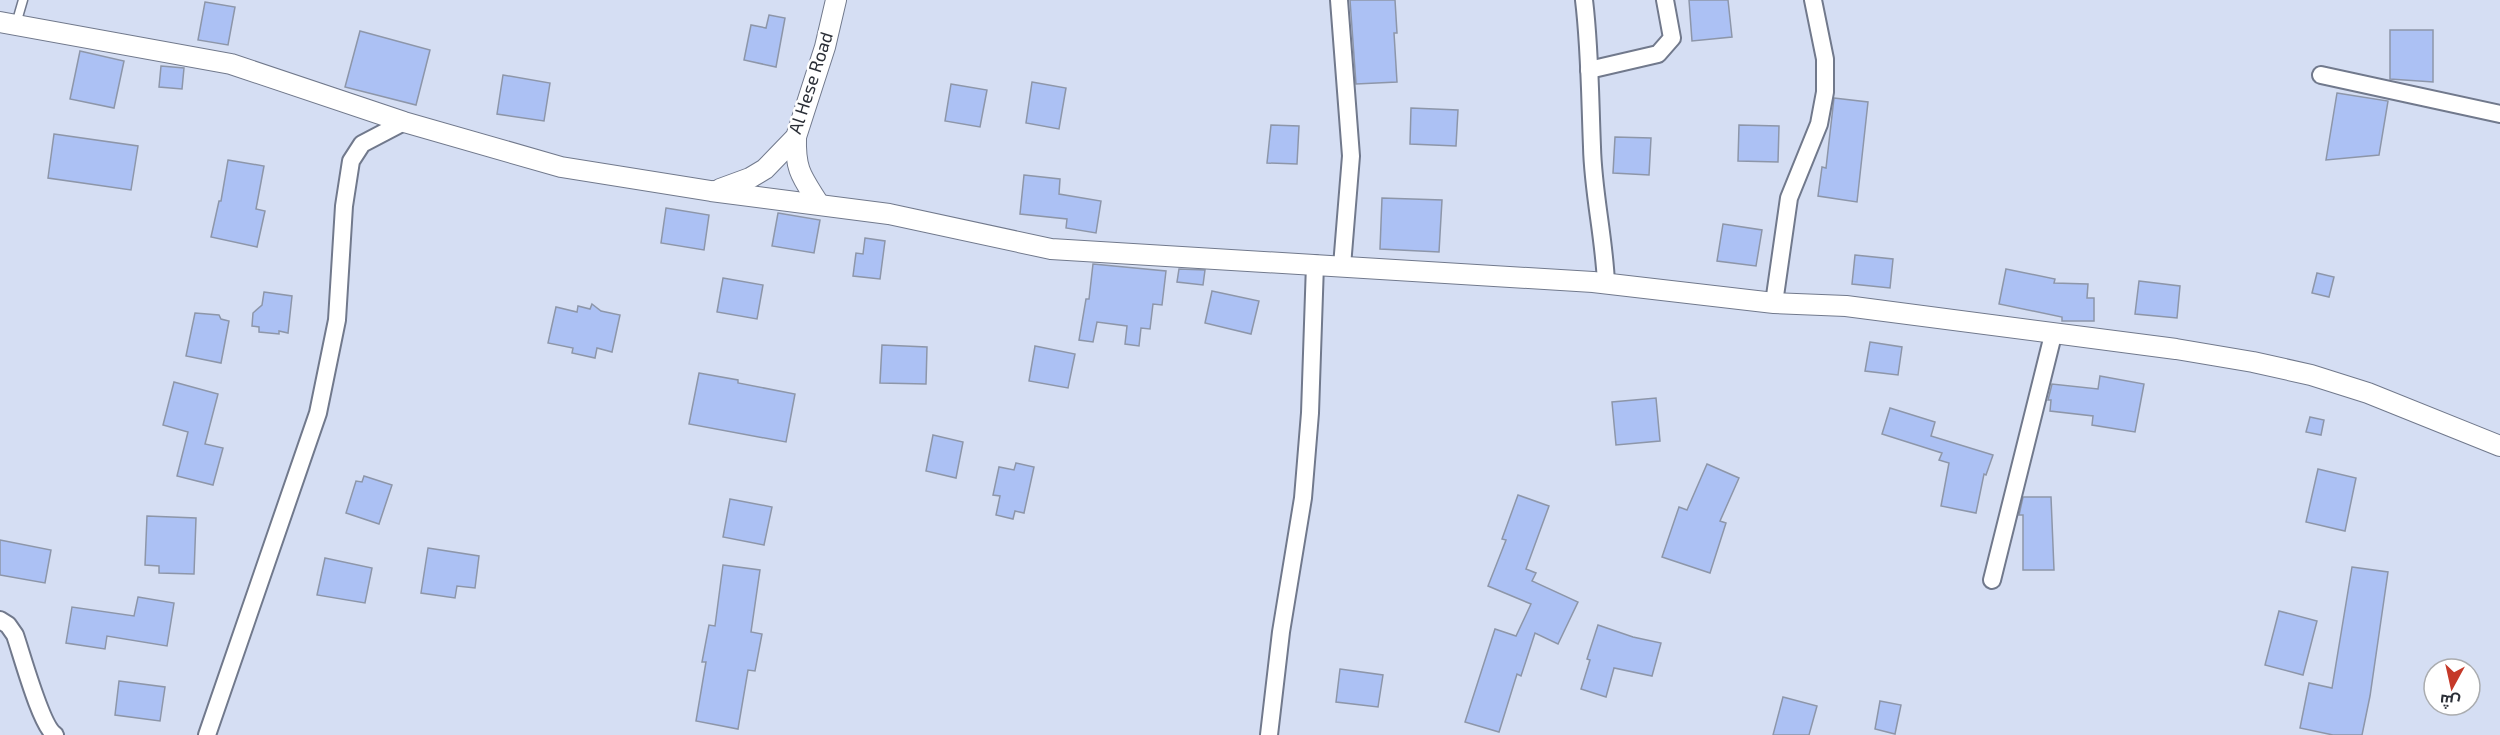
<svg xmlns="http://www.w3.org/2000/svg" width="2500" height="735" viewBox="0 0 2500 735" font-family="'Exo 2',Cairo,sans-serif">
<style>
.building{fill:#acc1f4;stroke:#8d96a9;stroke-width:1.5}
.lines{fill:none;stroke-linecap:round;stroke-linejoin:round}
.service-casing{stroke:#71798c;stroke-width:11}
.minor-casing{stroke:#71798c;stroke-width:20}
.tertiary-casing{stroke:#71798c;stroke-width:22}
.service{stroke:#fff;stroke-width:8}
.minor{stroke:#fff;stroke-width:16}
.tertiary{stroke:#fff;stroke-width:20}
.labels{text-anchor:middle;stroke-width:5;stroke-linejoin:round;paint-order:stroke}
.street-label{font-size:18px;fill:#2b2f37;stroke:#fff}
</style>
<rect width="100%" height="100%" fill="#d5def3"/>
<g class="building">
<polygon points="1350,0 1395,0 1397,33 1394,33 1397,82 1356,84"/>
<polygon points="1689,0 1728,0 1732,37 1692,41"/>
<polygon points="205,2 235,7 228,45 198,40"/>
<polygon points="769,15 785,18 776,67 744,60 751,25 766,28"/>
<polygon points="2390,30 2433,30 2433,82 2390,79"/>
<polygon points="360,31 430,50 416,105 345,87"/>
<polygon points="80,51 124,61 114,108 70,99"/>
<polygon points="161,66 184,68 182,89 159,87"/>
<polygon points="503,75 550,83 544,121 497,114"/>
<polygon points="1032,82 1066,88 1059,129 1026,123"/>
<polygon points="951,84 987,90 980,127 945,121"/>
<polygon points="2337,93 2388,101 2379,155 2326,160"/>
<polygon points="1834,98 1868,102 1857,202 1818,196 1822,167 1826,168"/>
<polygon points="1411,108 1458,110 1456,146 1410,144"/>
<polygon points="1271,125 1299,126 1297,164 1267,163"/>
<polygon points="1739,125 1779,126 1778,162 1738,161"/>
<polygon points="54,134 138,146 131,190 48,178"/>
<polygon points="1615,137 1651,138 1649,175 1613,173"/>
<polygon points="228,160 264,166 256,209 265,211 257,247 211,237 219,201 221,201"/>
<polygon points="1024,175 1060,179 1059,194 1101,201 1096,233 1066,228 1067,219 1020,214"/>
<polygon points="1382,198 1442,200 1439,252 1380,249"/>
<polygon points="666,208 709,215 704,250 661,243"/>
<polygon points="778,213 820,220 814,253 772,246"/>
<polygon points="1723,224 1762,230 1756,266 1717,261"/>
<polygon points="865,238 885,241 880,279 853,276 856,253 863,254"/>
<polygon points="1855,255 1893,259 1890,288 1852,284"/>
<polygon points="1093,264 1166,271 1162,305 1153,304 1150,329 1141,328 1139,346 1125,344 1127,326 1097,322 1093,342 1079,340 1086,299 1089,299"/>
<polygon points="1179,269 1205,270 1203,285 1177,282"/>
<polygon points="2006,269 2055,279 2054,283 2088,284 2087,298 2094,298 2094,321 2062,321 2062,317 1999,304"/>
<polygon points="2317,273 2334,277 2329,297 2312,293"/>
<polygon points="723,278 763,285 757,319 717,312"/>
<polygon points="2139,281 2180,286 2177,318 2135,314"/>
<polygon points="1212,291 1259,301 1251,334 1205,323"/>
<polygon points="264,292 292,296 288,333 279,331 279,334 259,332 259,327 252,326 253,313 262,305"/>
<polygon points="592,304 601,311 620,315 612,352 597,348 595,358 572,353 573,348 548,343 556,307 577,312 578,306 590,309"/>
<polygon points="195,313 219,315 221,319 229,321 221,363 186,356"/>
<polygon points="1870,342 1902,347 1898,375 1865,371"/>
<polygon points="882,345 927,347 926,384 880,383"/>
<polygon points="1035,346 1075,354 1068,388 1029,381"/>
<polygon points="699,373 738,380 738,383 795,394 786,442 689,424"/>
<polygon points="2100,376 2144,384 2135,432 2092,425 2093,416 2050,411 2051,400 2048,400 2052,384 2098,389"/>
<polygon points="174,382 218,394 205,444 223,448 213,485 177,476 188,432 163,425"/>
<polygon points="1656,398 1660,441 1616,445 1612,402"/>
<polygon points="1890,408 1935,422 1931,436 1993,455 1986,475 1984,474 1976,513 1941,506 1949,463 1939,460 1942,453 1882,434"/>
<polygon points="2310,417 2324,420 2321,435 2306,432"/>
<polygon points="933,435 963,442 956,478 926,471"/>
<polygon points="1016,463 1034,467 1024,513 1015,511 1013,519 996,515 1000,496 993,495 999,467 1014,470"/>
<polygon points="1707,464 1739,478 1720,521 1726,523 1710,573 1662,557 1679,507 1687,510"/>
<polygon points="2318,469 2356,478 2345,531 2306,522"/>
<polygon points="364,476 392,485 379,524 346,513 356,481 362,482"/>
<polygon points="1518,495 1549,506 1526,569 1536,573 1532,581 1578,602 1558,644 1535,633 1521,676 1517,674 1499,732 1465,722 1495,629 1516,636 1531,604 1488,586 1506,540 1502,539"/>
<polygon points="2023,497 2051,497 2054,570 2023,570 2023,515 2019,515"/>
<polygon points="730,499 772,507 764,545 723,537"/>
<polygon points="147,516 196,518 194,574 159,573 159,566 145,565"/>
<polygon points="0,540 51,550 45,583 0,575"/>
<polygon points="428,548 479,556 475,588 457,586 455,598 421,593"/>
<polygon points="325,558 372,568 365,603 317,595"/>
<polygon points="723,565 760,570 751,632 762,634 755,671 748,670 738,729 696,721 706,662 702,662 709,625 715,626"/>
<polygon points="2352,567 2388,572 2370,696 2362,735 2333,735 2300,728 2309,683 2332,688"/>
<polygon points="138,597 174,603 167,646 107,636 105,649 66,643 72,607 134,616"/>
<polygon points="2279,611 2317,621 2303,675 2265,665"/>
<polygon points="1598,625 1633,637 1661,643 1652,676 1614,668 1606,697 1581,689 1590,660 1587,659"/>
<polygon points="1340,669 1383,675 1378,707 1336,702"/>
<polygon points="119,681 165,687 160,721 115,715"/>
<polygon points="1783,697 1817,706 1809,735 1773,735"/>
<polygon points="1880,701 1901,705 1895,734 1875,729"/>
</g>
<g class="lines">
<defs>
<polyline id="service" points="16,24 23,0"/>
<g id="minor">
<polyline points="1339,0 1351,156 1342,266"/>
<path d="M 1584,0 C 1590,49 1590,98 1592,147 C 1593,193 1604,236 1606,283"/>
<polyline points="1589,70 1658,54 1672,38 1665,0"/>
<polyline points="2321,75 2500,114"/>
<polyline points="1774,303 1789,198 1819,124 1825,92 1825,59 1813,0"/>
<polyline points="1992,580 2053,335"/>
<path d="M 0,620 L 8,625 L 15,635 C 22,655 41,726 55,735"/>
<polyline points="207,735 318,413 337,320 344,206 351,161 362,144 404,122"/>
<polyline points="1269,735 1281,632 1303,498 1310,413 1315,264"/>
</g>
<g id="tertiary">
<polyline points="0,22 231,64 404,122 561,167 711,191 889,214 1051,249 1593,282 1774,303 1846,306 2176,349 2253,362 2311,375 2368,393 2500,446"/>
<path d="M 796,137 C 795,171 802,177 819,204"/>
<polyline points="720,189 750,178 765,169 796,137 825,47 836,0"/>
</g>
</defs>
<use href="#service" class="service-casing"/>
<use href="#minor" class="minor-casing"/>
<use href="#tertiary" class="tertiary-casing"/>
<use href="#service" class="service"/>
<use href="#minor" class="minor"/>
<use href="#tertiary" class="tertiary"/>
</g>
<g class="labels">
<g class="street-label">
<text transform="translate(811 83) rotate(-72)" y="6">Al Hese Road</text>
</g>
</g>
<g transform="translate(2452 687) rotate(188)"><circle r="28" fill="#ffffff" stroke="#aaacaf" stroke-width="1.5"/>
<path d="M0-4.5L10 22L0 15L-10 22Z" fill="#c53929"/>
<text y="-9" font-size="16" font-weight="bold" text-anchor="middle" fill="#2b2f37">ش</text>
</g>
</svg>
